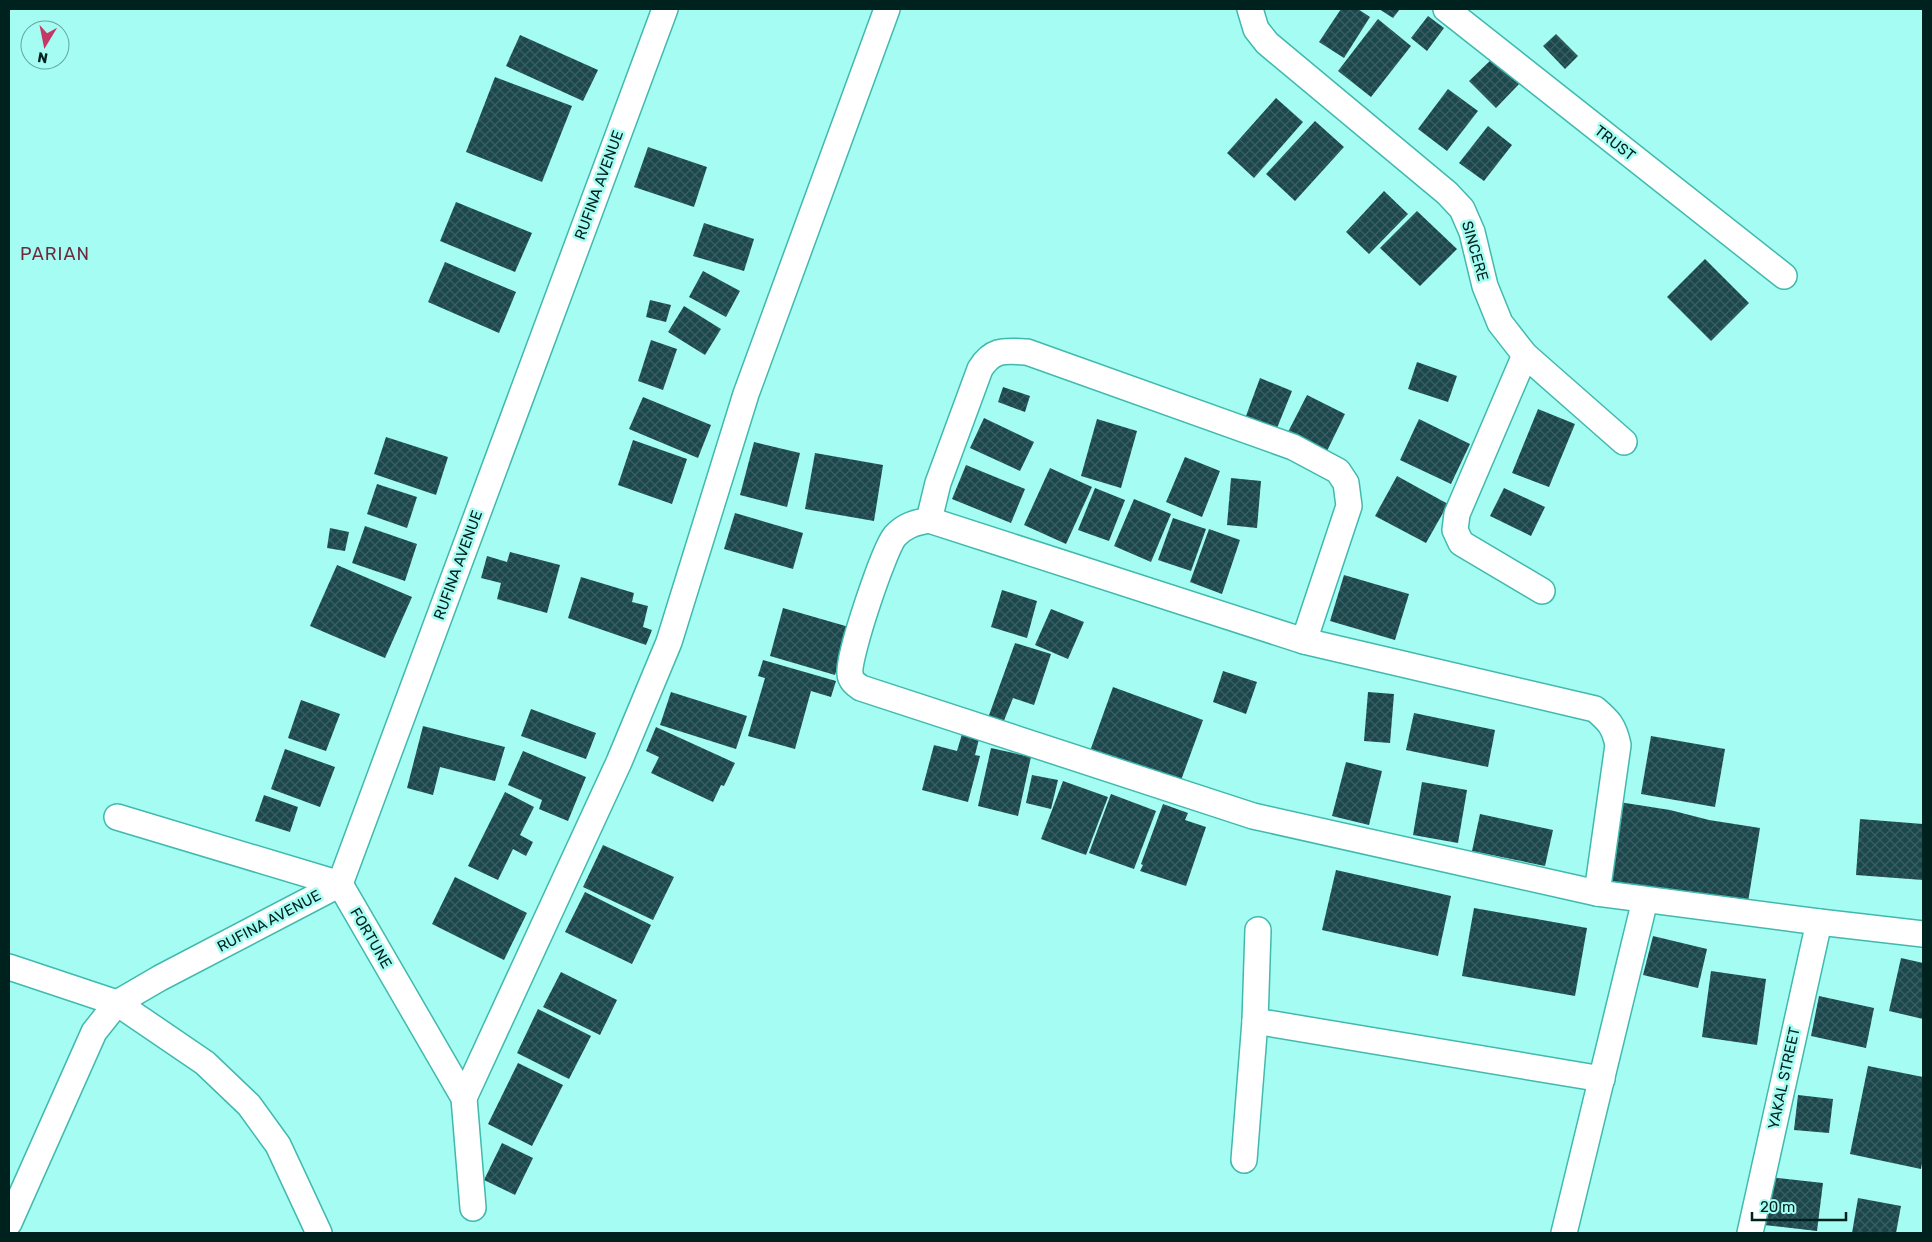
<svg xmlns="http://www.w3.org/2000/svg" width="1932" height="1242" viewBox="0 0 1932 1242" font-family="Rubik,sans-serif">
<style>
.building{fill:url(#building-cross-hatch)}
.lines{fill:none;stroke-linecap:round;stroke-linejoin:round}
.street-casing{stroke:#41b9ae;stroke-width:28}
.street{stroke:#fff;stroke-width:25}
.labels{text-anchor:middle;stroke-width:5;stroke-linejoin:round;paint-order:stroke}
.street-label{font-size:15px;fill:#00221f;stroke:#a5fcf2}
.quarter-label{font-size:18px;letter-spacing:1px;fill:#6f2a3c;stroke:#a5fcf2}
</style>
<defs>
<pattern id="building-cross-hatch" width="8" height="8" patternUnits="userSpaceOnUse" patternTransform="scale(1.25)"><rect width="8" height="8" fill="#1c484d"/><path d="M0 0l8 8M0 8l8-8" fill="none" stroke="#3a5f63"/></pattern>
</defs>
<rect width="100%" height="100%" fill="#a5fcf2"/>
<g class="building">
<polygon points="1341,9 1358,9 1370,17 1344,58 1319,42"/>
<polygon points="1379,9 1400,9 1393,18"/>
<polygon points="1428,16 1444,28 1427,51 1411,38"/>
<polygon points="1378,19 1411,46 1371,97 1338,71"/>
<polygon points="1556,34 1578,56 1565,69 1543,46"/>
<polygon points="520,35 598,70 583,101 506,66"/>
<polygon points="1496,55 1522,81 1496,108 1469,81"/>
<polygon points="495,77 572,106 542,182 466,152"/>
<polygon points="1448,89 1478,111 1447,151 1418,129"/>
<polygon points="1276,98 1303,122 1254,178 1227,153"/>
<polygon points="1315,121 1344,147 1295,201 1266,174"/>
<polygon points="1488,126 1512,145 1484,181 1459,163"/>
<polygon points="648,147 707,167 694,207 634,187"/>
<polygon points="1384,191 1408,214 1369,254 1346,232"/>
<polygon points="456,202 532,233 515,272 440,241"/>
<polygon points="1417,211 1457,249 1420,286 1380,248"/>
<polygon points="704,223 754,239 744,271 693,256"/>
<polygon points="1705,259 1749,303 1711,341 1667,297"/>
<polygon points="445,262 516,292 499,333 428,302"/>
<polygon points="703,271 740,291 726,317 689,297"/>
<polygon points="650,300 671,305 666,322 646,317"/>
<polygon points="684,306 721,329 705,355 668,332"/>
<polygon points="651,340 677,349 663,390 638,381"/>
<polygon points="1417,362 1457,376 1448,402 1408,389"/>
<polygon points="1260,378 1292,391 1277,428 1246,416"/>
<polygon points="1003,387 1030,396 1025,412 998,402"/>
<polygon points="1307,395 1345,414 1327,451 1288,432"/>
<polygon points="643,397 711,425 698,458 629,429"/>
<polygon points="1538,409 1575,424 1549,487 1512,473"/>
<polygon points="984,418 1034,442 1020,471 970,448"/>
<polygon points="1097,419 1137,431 1121,488 1081,476"/>
<polygon points="1419,419 1470,444 1451,484 1400,460"/>
<polygon points="386,437 448,457 436,495 374,474"/>
<polygon points="633,440 687,459 672,504 618,485"/>
<polygon points="754,442 800,453 787,507 740,495"/>
<polygon points="815,453 883,465 874,521 805,509"/>
<polygon points="1185,457 1220,471 1202,517 1166,502"/>
<polygon points="966,465 1025,489 1011,523 952,499"/>
<polygon points="1050,468 1092,487 1066,544 1024,525"/>
<polygon points="1397,476 1448,504 1426,543 1375,516"/>
<polygon points="1231,478 1261,481 1257,528 1227,525"/>
<polygon points="377,484 417,497 407,528 367,514"/>
<polygon points="1095,488 1125,500 1109,541 1078,530"/>
<polygon points="1504,488 1545,507 1531,536 1490,516"/>
<polygon points="1134,499 1171,514 1151,562 1114,546"/>
<polygon points="735,513 803,533 793,569 724,549"/>
<polygon points="1173,518 1206,529 1191,571 1158,560"/>
<polygon points="365,526 417,544 405,581 352,563"/>
<polygon points="330,528 349,532 345,551 327,548"/>
<polygon points="1209,529 1240,540 1222,594 1190,582"/>
<polygon points="510,552 560,565 547,613 497,599 501,583 481,578 487,556 507,562"/>
<polygon points="337,565 412,597 385,658 310,626"/>
<polygon points="1344,575 1409,594 1395,640 1330,621"/>
<polygon points="581,577 634,593 632,602 648,606 643,627 652,630 646,645 568,618"/>
<polygon points="1002,590 1037,601 1027,638 991,627"/>
<polygon points="783,608 849,627 835,675 770,656"/>
<polygon points="1051,609 1084,622 1068,659 1035,645"/>
<polygon points="1015,643 1051,654 1034,705 1013,698 1003,723 988,718"/>
<polygon points="763,660 836,681 831,697 811,691 795,749 748,736 765,678 758,676"/>
<polygon points="1223,671 1257,682 1246,714 1213,702"/>
<polygon points="1113,687 1203,720 1180,783 1090,751"/>
<polygon points="671,692 747,716 736,749 660,725"/>
<polygon points="1368,692 1394,694 1390,743 1364,741"/>
<polygon points="301,700 340,714 326,751 288,738"/>
<polygon points="531,709 596,733 586,759 521,736"/>
<polygon points="1414,713 1495,730 1488,767 1406,750"/>
<polygon points="423,726 505,747 495,781 440,767 433,795 407,788"/>
<polygon points="656,727 735,763 724,786 721,785 713,802 651,773 659,757 646,751"/>
<polygon points="962,734 979,739 975,755 980,756 968,802 922,790 934,745 957,751"/>
<polygon points="1651,736 1725,749 1715,807 1641,794"/>
<polygon points="991,748 1031,757 1018,816 978,806"/>
<polygon points="285,749 335,767 320,807 271,789"/>
<polygon points="523,751 586,777 568,821 539,809 542,800 508,785"/>
<polygon points="1346,762 1382,771 1369,825 1332,816"/>
<polygon points="1032,775 1058,780 1051,809 1026,803"/>
<polygon points="1063,781 1108,797 1086,855 1041,839"/>
<polygon points="1422,782 1467,790 1458,843 1413,835"/>
<polygon points="505,792 534,807 520,835 533,842 526,856 513,849 498,880 468,866"/>
<polygon points="1111,794 1156,811 1134,869 1089,853"/>
<polygon points="264,795 298,807 290,832 255,821"/>
<polygon points="1619,802 1670,810 1709,820 1760,828 1747,908 1658,889 1606,881"/>
<polygon points="1163,804 1188,813 1185,820 1206,827 1186,886 1140,871 1143,865 1141,864"/>
<polygon points="1480,814 1553,830 1545,866 1472,851"/>
<polygon points="1860,819 1923,824 1923,880 1856,875"/>
<polygon points="603,845 674,877 653,920 583,887"/>
<polygon points="1336,870 1451,896 1438,956 1322,930"/>
<polygon points="455,877 527,913 504,960 432,924"/>
<polygon points="585,892 651,925 632,964 565,932"/>
<polygon points="1474,908 1587,928 1575,996 1462,976"/>
<polygon points="1653,936 1707,949 1698,988 1643,975"/>
<polygon points="1901,958 1923,963 1923,1019 1889,1011"/>
<polygon points="1711,971 1766,979 1757,1045 1702,1037"/>
<polygon points="561,972 617,1000 600,1035 543,1007"/>
<polygon points="1819,996 1874,1008 1866,1048 1811,1036"/>
<polygon points="538,1009 591,1036 569,1079 517,1053"/>
<polygon points="518,1063 563,1085 532,1146 488,1124"/>
<polygon points="1868,1066 1923,1077 1923,1157 1921,1169 1850,1154"/>
<polygon points="1798,1095 1833,1099 1829,1133 1794,1130"/>
<polygon points="502,1143 533,1158 515,1195 484,1180"/>
<polygon points="1770,1177 1823,1183 1817,1231 1764,1225"/>
<polygon points="1858,1198 1901,1206 1896,1233 1852,1233"/>
</g>
<g class="lines">
<defs>
<g id="street">
<polyline points="1250,9 1256,29 1267,43 1447,193 1462,209 1472,232 1485,286 1500,323 1525,355 1624,442"/>
<polyline points="1446,9 1784,276"/>
<polyline points="1525,355 1457,514 1455,530 1461,543 1542,591"/>
<path d="M 929,520 L 1304,641 L 1595,709 C 1609,721 1614,726 1618,745 L 1597,893"/>
<path d="M 1304,641 L 1349,506 L 1346,483 L 1338,471 L 1293,447 L 1027,352 C 1005,351 993,348 980,369 L 938,483 L 929,520 C 915,523 905,525 895,536 C 884,549 848,656 850,673 C 850,680 855,684 861,688 L 1253,816 L 1597,893 L 1819,922 L 1923,934"/>
<polyline points="117,817 340,884 464,1098 473,1208"/>
<polyline points="9,967 117,1003 205,1063 249,1105 278,1145 319,1233"/>
<polyline points="1255,1021 1602,1079"/>
<polyline points="464,1098 619,762 669,642 746,394 887,9"/>
<polyline points="1244,1160 1255,1021 1258,930"/>
<polyline points="9,1223 94,1032 117,1003 160,978 340,884 665,9"/>
<polyline points="1564,1233 1645,900"/>
<polyline points="1750,1233 1819,922"/>
</g>
</defs>
<use href="#street" class="street-casing"/>
<use href="#street" class="street"/>
</g>
<g class="labels">
<g class="street-label">
<text transform="translate(1615 143) rotate(38)" y="5">TRUST</text>
<text transform="translate(599 185) rotate(-70)" y="5">RUFINA AVENUE</text>
<text transform="translate(1475 251) rotate(74)" y="5">SINCERE</text>
<text transform="translate(458 565) rotate(-70)" y="5">RUFINA AVENUE</text>
<text transform="translate(269 921) rotate(-28)" y="5">RUFINA AVENUE</text>
<text transform="translate(371 938) rotate(60)" y="5">FORTUNE</text>
<text transform="translate(1784 1078) rotate(-78)" y="5">YAKAL STREET</text>
</g>
<g class="quarter-label">
<text x="55" y="260">PARIAN</text>
</g>
</g>
<rect width="1932" height="1242" fill="none" stroke="#00221f" stroke-width="20"/>
<g transform="translate(45 45) rotate(190)"><circle r="24" fill="#a5fcf2" stroke="#63a59e"/>
<path d="M0-4L9 19L0 12L-9 19Z" fill="#c53864"/>
<text y="-8" font-size="14" font-weight="bold" text-anchor="middle" fill="#00221f">N</text>
</g>
<path d="M1752 1212v8h94v-8" fill="none" stroke="#00221f" stroke-width="2.5"/>
<text x="1760" y="1212" font-size="15" fill="#00221f" stroke="#a5fcf2" stroke-width="4" paint-order="stroke">20 m</text>
</svg>
